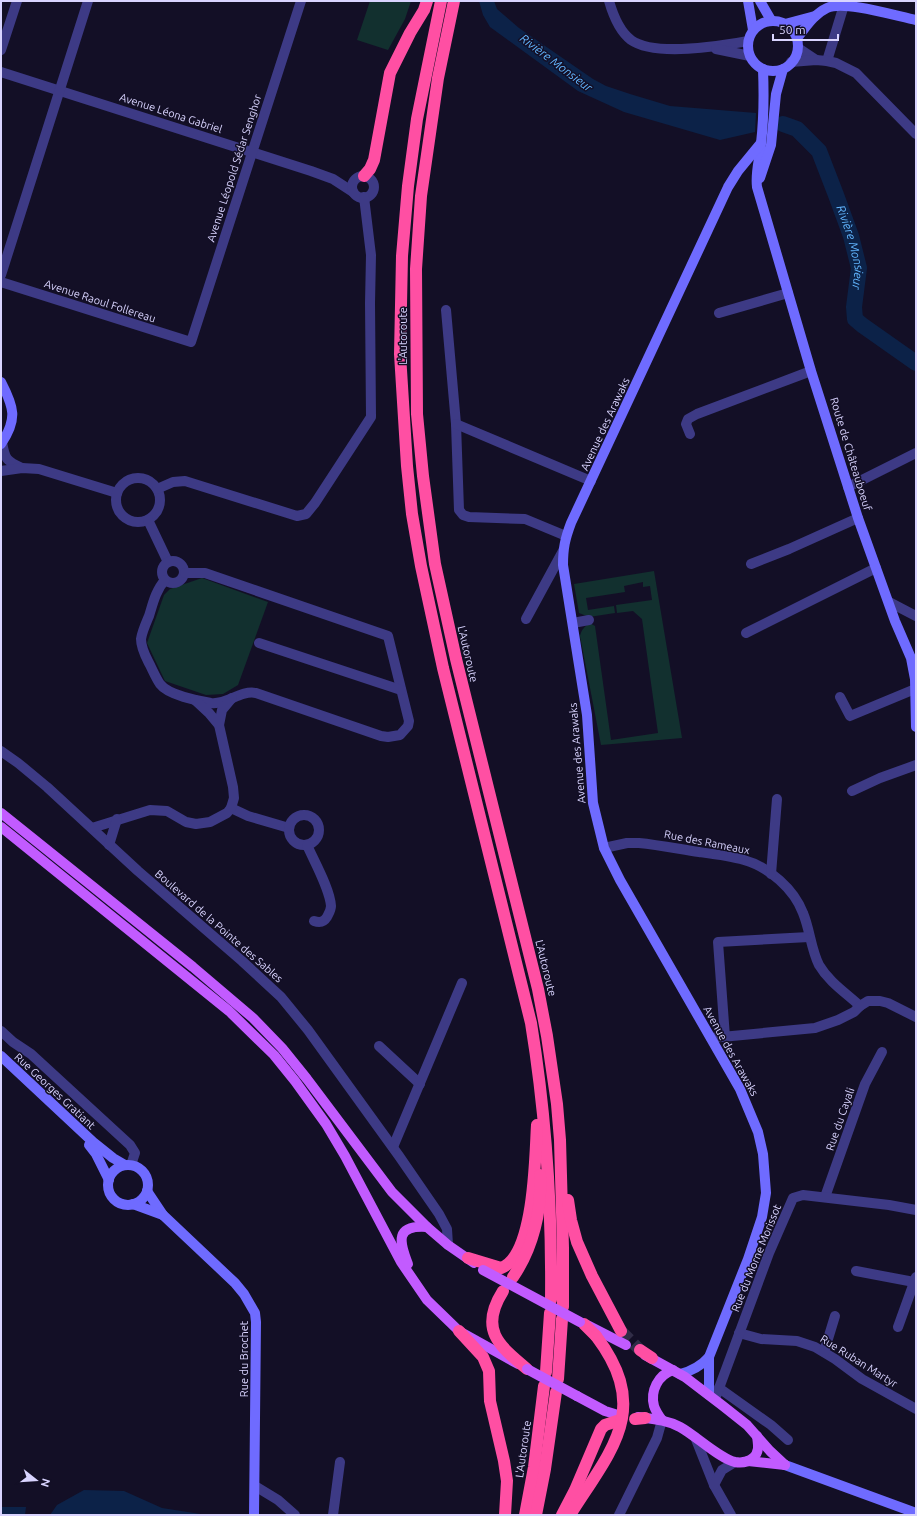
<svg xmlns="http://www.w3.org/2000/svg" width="917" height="1516" viewBox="0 0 917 1516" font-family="Ubuntu,sans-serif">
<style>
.green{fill:#12302f}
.water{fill:#0c2248}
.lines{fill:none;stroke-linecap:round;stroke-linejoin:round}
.river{stroke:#0c2248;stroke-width:16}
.highway-tunnel{stroke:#312d47;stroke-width:12;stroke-dasharray:12 6;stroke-linecap:butt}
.street{stroke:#3d3a85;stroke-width:10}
.secondary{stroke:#6f6bff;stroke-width:10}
.primary{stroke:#c25bff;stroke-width:10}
.highway{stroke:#ff4fa3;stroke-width:12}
.primary-bridge{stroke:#c25bff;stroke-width:10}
.highway-bridge{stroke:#ff4fa3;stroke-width:12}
.labels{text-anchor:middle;stroke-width:3;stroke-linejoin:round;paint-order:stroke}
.street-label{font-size:11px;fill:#d9d4ff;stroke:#130f26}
.water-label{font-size:12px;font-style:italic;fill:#62b6ff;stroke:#130f26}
</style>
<rect width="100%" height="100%" fill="#130f26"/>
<g class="green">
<polygon points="370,1 411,1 405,19 388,50 357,40"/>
<path d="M 654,571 L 682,738 L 601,745 L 580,636 C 582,629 584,627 590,623 L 595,626 L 611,740 L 658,733 L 642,619 L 633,611 L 617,613 L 616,605 L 652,600 L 650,586 L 643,587 L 643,582 L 624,586 L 625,592 L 586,598 L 588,610 L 614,606 L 615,613 L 589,617 L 579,613 L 574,584 Z"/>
<polygon points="202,578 268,602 238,685 223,694 206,695 165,681 147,643 164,595 170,589"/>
</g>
<g class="water">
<polygon points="479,1 494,1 497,9 519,28 593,79 606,86 630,94 670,106 756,113 755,132 720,140 624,112 578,91 490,27 483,15"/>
<polygon points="84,1490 124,1491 162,1508 207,1515 50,1515 57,1505"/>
<polygon points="1,1507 26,1507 25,1515 1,1515"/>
</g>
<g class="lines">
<path class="river" id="s1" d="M 783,124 L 797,129 L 819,151 L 836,195 L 851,236 L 859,268 L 854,307 L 855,319 L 862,325 L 916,363"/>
<polyline class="highway-tunnel" points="621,1331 640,1350"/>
<g class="street">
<path d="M 609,1 C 613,15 619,31 631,40 C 655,57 720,46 748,41"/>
<polyline points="798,48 816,60"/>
<polyline points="716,49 750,56"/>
<polyline points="1,50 17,1"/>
<polyline points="827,61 844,5"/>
<polyline points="791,62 816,60 827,61 836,63 856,73 916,134"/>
<polyline points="1,72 311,171 333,179 353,192"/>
<circle cx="363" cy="187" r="11"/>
<polyline points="1,275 88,1"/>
<polyline points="1,282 191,342 301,1"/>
<polyline points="446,310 456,424 459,510 463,515 469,517 525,519 566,536"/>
<polyline points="719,313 788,293"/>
<polyline points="456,424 591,481"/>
<polyline points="690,434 686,424 688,419 697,414 811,371"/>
<path d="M 2,442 C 5,459 6,461 22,468"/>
<polyline points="1,471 22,468 39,469 117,493"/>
<circle cx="138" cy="500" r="22"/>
<polyline points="848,487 916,453"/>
<polyline points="157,489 173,482 185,481 297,516 306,514 315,503 371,417 370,303 371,255 364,197"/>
<polyline points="148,520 168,562"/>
<circle cx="173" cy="572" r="11"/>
<polyline points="751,564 789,549 858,518"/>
<path d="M 165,580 C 156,590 153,603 149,616 C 146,623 142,632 141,639 C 141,649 146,657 150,665 C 153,671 156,678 160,684 C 168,695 198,701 211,703 C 227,705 240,690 256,693 L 381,736 L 388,737 L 400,735 L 408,726 L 409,721 L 388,636 L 205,573 L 185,573"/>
<polyline points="889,602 916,616"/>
<polyline points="526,619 563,551"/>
<polyline points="573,623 589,620"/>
<polyline points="746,633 876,568"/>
<polyline points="259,643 401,690"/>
<polyline points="840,697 850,716 915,689"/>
<polyline points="219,725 222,710 232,698"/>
<polyline points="1,751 18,763 47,787 138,871 242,961 281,997 308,1030 399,1156 439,1214 447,1229 448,1245"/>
<polyline points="852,791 880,778 916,765"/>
<polyline points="231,808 248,816 289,828"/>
<circle cx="304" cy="830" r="15"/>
<polyline points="92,828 150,810 167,811 186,822 196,824 210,822 227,813 231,808 234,798 233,787 219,725 209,713 195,700"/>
<polyline points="109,845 117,819"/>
<path d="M 307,845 C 314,861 330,889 331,906 C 331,910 329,913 327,917 C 324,922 320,923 314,921"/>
<path d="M 604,848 L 627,843 L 639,843 C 659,845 679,849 699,852 C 714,854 730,856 744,860 C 769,867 794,889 803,913 C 810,930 811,949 819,965 C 829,982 846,993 860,1006"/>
<polyline points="771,874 777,799"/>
<polyline points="1,1031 13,1042 31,1054 130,1145 135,1153 131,1165"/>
<polyline points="725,1037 718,942 809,937"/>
<polyline points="711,1038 815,1028 838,1020 854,1012 860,1006 868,1001 880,1001 888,1003 916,1017"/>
<polyline points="379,1046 420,1084"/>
<polyline points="393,1147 462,983"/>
<polyline points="825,1197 865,1084 882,1052"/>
<polyline points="856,1271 914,1282"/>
<polyline points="898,1327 916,1277"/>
<polyline points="739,1333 761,1339 797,1341 815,1347 835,1359 862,1379 916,1409"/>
<polyline points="824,1352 835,1316"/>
<polyline points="719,1388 771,1425 788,1440"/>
<polyline points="715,1399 769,1253 793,1198 803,1195 889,1205 916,1210"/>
<polyline points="695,1437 714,1485 731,1515"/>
<polyline points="714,1485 722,1470 735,1462"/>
<polyline points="255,1486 278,1500 295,1515"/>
<polyline points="333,1515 340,1462"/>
<polyline points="619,1515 657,1438 662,1420"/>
</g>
<g class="secondary">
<polyline points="748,1 753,30"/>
<polyline points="760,1 771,20"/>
<circle cx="773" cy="46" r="25"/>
<polyline points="785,24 815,16"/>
<path d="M 797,38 C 806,27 814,14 827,8 C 844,0 896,16 916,20"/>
<path d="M 763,69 C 764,94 764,118 761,143 C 760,158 755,172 757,187 L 811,371 L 858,518 L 895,621 L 911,658 L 915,679 L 916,727"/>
<polyline points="760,178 771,145 776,94 783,69"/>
<path d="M 1,382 C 14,407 18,419 1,444"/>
<polyline points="1,1056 93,1142 113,1158 125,1165"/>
<polyline points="89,1145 96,1154 109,1180"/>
<circle cx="128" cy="1185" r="20"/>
<polyline points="147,1191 163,1215 235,1283 244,1294 255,1313 256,1322 254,1515"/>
<polyline points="133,1204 163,1215"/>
<path d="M 680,1374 C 692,1371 701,1366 709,1357"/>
<path d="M 709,1395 L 709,1357 L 748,1259 L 762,1217 L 766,1193 L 763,1154 L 758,1132 L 740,1089 L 620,880 L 604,848 L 593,803 L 587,715 L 563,565 C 563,548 565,539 571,523 L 728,187 L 738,171 L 761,143"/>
<polyline points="785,1465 916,1513"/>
</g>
<g class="primary">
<polyline points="1,813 193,967 253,1018 282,1048 307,1079 392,1192 427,1227 448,1245 474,1263"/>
<polyline points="1,827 229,1011 274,1055 295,1081 326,1124 345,1156 401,1262 427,1300 459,1331 518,1364"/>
<path d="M 408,1264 C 399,1241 395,1225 427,1227"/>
<polyline points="587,1325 626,1345"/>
<polyline points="645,1355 685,1377 723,1406 747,1425 770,1451 785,1465"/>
<polyline points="577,1396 605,1411 618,1415"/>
<path d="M 638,1417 C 653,1419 667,1420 680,1427 C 695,1435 720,1459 735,1462 C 741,1463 748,1462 753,1458 C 760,1452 758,1444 757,1436"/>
<path d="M 662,1420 C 659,1416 656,1412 654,1406 C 650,1391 658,1375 673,1370"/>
<polyline points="748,1461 785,1465"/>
</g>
<g class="highway">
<path d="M 441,1 L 417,119 L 408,186 L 402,256 L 400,354 L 407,466 L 412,514 L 421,566 L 443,668 L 531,1023 C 546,1115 552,1207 551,1300"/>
<polyline points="454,1 438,78 421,196 416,269 417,414 423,476 435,564 456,659 538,989 547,1036 557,1104 560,1140 563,1248 563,1307"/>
<polyline points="364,176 370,169 374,160 390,73 410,33 424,10 427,1"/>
<polyline points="568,1200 571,1220 577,1242 592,1276 621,1331"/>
<path d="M 468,1258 L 501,1268 C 535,1256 535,1155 537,1125"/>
<path d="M 513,1277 C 533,1248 542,1210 540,1175"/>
<path d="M 503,1291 C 479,1329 498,1345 527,1369"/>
<polyline points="584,1324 596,1336"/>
<polyline points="459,1331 483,1357 489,1371 490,1401 504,1461 507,1481 505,1515"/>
<polyline points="640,1350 652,1358"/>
<polyline points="546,1372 550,1313"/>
<polyline points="558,1379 562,1319"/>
<polyline points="635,1419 645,1418"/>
<polyline points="525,1515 534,1467 544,1386"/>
<polyline points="536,1515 545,1469 556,1392"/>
<polyline points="562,1515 575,1490 601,1429 605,1425 617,1421"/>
</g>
<g class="primary-bridge">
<polyline points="483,1270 580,1322"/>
<polyline points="527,1369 577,1396"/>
</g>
<path class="highway-bridge" d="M 570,1515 C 611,1450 652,1410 596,1336"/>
</g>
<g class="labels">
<g class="street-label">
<text transform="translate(171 113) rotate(18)" y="4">Avenue Léona Gabriel</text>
<text transform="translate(234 168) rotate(-72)" y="4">Avenue Léopold Sédar Senghor</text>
<text transform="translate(100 301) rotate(18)" y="4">Avenue Raoul Follereau</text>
<text transform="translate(403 336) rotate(-90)" y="4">L'Autoroute</text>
<text transform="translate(605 424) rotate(-65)" y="4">Avenue des Arawaks</text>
<text transform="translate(851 454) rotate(73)" y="4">Route de Châteauboeuf</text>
<text transform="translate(468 654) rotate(77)" y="4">L'Autoroute</text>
<text transform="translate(577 753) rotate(-95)" y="4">Avenue des Arawaks</text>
<text transform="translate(707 842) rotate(11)" y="4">Rue des Rameaux</text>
<text transform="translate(219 926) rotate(41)" y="4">Boulevard de la Pointe des Sables</text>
<text transform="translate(546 968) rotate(76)" y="4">L'Autoroute</text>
<text transform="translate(731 1051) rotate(61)" y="4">Avenue des Arawaks</text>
<text transform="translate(55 1091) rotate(43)" y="4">Rue Georges Gratiant</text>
<text transform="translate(840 1119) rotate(-71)" y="4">Rue du Cayali</text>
<text transform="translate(756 1258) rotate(-68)" y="4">Rue du Morne Morissot</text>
<text transform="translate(244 1359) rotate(-90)" y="4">Rue du Brochet</text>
<text transform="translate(859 1361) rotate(32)" y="4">Rue Ruban Martyr</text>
<text transform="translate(523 1449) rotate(-82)" y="4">L'Autoroute</text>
</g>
<g class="water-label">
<text transform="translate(556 63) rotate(37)" y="4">Rivière Monsieur</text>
<text dy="4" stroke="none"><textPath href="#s1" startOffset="148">Rivière Monsieur</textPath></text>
</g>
</g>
<rect width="917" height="1516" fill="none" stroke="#d9d4ff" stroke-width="4"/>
<g transform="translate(36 1480) rotate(107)" stroke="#130f26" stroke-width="3" paint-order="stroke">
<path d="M0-3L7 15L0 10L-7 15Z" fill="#d9d4ff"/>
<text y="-6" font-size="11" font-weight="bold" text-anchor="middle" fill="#d9d4ff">N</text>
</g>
<path d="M773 34v6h65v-6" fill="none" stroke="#d9d4ff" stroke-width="2"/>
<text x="779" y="34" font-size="12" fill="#d9d4ff" stroke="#130f26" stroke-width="3" paint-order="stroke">50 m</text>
</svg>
